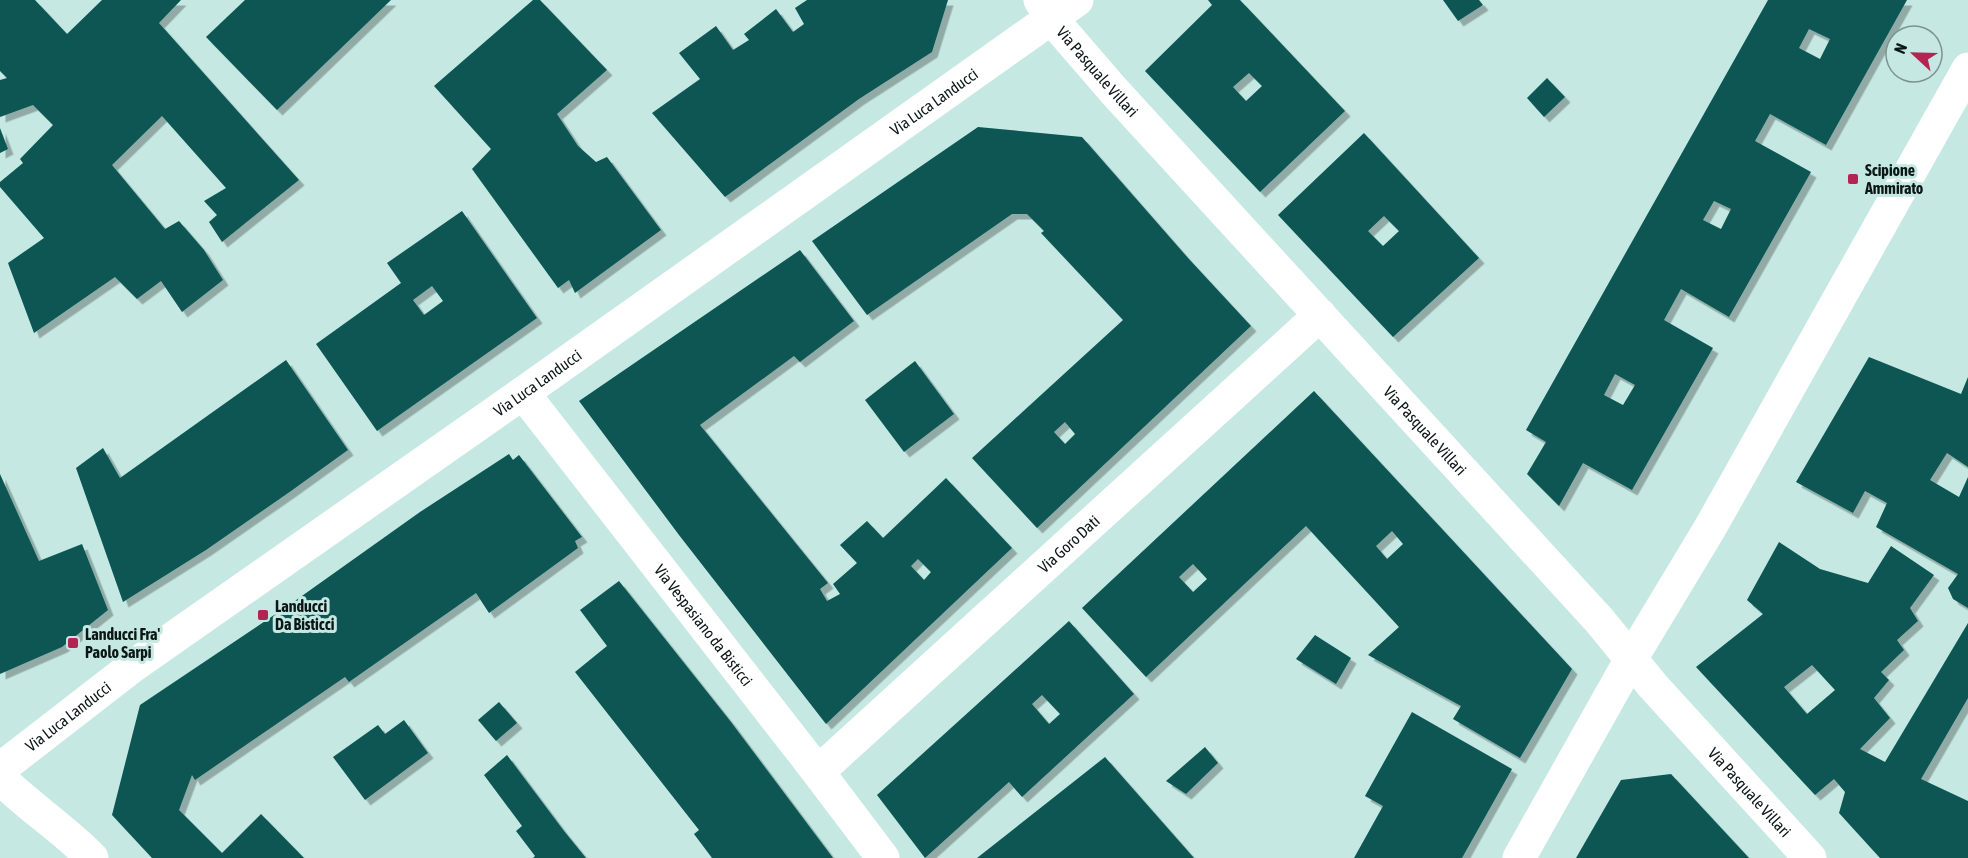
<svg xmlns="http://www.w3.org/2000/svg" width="1968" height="858" viewBox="0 0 1968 858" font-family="'Asap Condensed',sans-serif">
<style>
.building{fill:#095752;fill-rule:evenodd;filter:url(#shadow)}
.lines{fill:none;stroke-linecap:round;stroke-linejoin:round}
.minor{stroke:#fff;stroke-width:33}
.poi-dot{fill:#b42453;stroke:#c6e8e3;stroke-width:2}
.labels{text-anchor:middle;stroke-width:6;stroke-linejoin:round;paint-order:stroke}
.street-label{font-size:16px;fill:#0b1716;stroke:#c6e8e3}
.poi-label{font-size:16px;font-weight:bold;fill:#0b1716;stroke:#c6e8e3;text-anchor:start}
</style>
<defs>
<filter id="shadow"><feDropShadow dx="5.5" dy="5.5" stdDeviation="0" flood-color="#0004"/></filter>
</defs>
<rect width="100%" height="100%" fill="#c6e8e3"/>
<g class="building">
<polygon points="0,0 35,0 67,34 102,0 181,0 159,23 299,180 222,242 209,222 217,215 204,201 226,188 162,116 112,165 165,229 179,221 204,250 223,280 182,312 161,281 137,299 115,277 34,333 8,263 44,238 0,187 0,182 23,163 20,159 53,125 33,105 0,117 0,80 7,78 0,71"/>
<polygon points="245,0 391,0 277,110 206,37"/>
<polygon points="533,0 540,0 607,70 557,114 578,146 596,162 607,157 661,230 575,293 569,280 558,288 472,169 491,149 434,86"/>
<polygon points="807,0 948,0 932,52 859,99 725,197 652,113 700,79 679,53 716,26 733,50 749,40 744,34 776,9 793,32 804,24 795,8"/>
<path d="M 1208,0 L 1240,0 L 1345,111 L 1260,192 L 1145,71 L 1212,5 ZM 1249,73 L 1262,86 L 1246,101 L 1233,87 Z"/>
<polygon points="1443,0 1479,0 1483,5 1458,21"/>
<path d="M 1768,0 L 1907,0 L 1826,145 L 1770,114 L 1755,141 L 1811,172 L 1729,317 L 1681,289 L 1664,320 L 1713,348 L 1632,490 L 1583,463 L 1559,506 L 1527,474 L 1546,442 L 1526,430 ZM 1809,29 L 1830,39 L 1820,59 L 1799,48 ZM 1714,201 L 1731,209 L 1721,229 L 1703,220 ZM 1615,374 L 1635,385 L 1623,405 L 1604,395 Z"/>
<polygon points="1547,78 1565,97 1544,117 1527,98"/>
<path d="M 978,127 L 1082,137 L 1188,258 L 1251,326 L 1037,528 L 972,458 L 1123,320 L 1041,233 L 1044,231 L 1027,214 L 1012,214 L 867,315 L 812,241 ZM 1065,422 L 1075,434 L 1065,444 L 1054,432 Z"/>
<polygon points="0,128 8,149 0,153"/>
<path d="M 1364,133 L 1479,258 L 1393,337 L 1278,215 ZM 1384,216 L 1399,231 L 1383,246 L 1368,231 Z"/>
<path d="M 462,211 L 537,318 L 377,431 L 316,344 L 401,283 L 387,263 ZM 432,286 L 443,301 L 424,315 L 413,300 Z"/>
<path d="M 800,250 L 854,321 L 800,362 L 794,356 L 700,425 L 828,583 L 820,589 L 827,601 L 840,594 L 833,584 L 857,563 L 840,545 L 867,521 L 883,538 L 946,478 L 1012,548 L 826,724 L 679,535 L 579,401 ZM 918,559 L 931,572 L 924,580 L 911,566 Z"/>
<polygon points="1869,357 1961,394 1968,377 1968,467 1947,453 1930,480 1959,497 1968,477 1968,608 1953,599 1948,588 1958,574 1876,527 1887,503 1865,491 1853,513 1796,482"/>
<polygon points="286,360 348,450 291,491 206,550 123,602 76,468 103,448 120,478"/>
<polygon points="915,361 954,414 904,452 865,400"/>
<path d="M 1314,391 L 1572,669 L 1520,758 L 1453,719 L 1461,706 L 1368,655 L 1399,627 L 1306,526 L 1146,677 L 1082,608 ZM 1392,531 L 1403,544 L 1387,559 L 1376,546 ZM 1193,564 L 1207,579 L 1193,592 L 1179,577 Z"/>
<polygon points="509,454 513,460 519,455 582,537 575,541 578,548 489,613 476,593 349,682 345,677 195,780 192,775 179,810 222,853 261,814 304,858 152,858 112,815 140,705 292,603 420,512"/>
<polygon points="0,474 39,561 82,544 108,610 62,647 0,674"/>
<path d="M 1779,542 L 1820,569 L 1868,583 L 1891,546 L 1934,575 L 1910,608 L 1918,621 L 1897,640 L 1904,650 L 1881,672 L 1889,680 L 1874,698 L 1890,718 L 1860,749 L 1885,762 L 1968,623 L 1968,698 L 1921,779 L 1968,801 L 1968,858 L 1880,858 L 1839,813 L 1845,792 L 1834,779 L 1815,795 L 1696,667 L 1763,614 L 1747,600 ZM 1812,665 L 1835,690 L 1807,714 L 1784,687 Z"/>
<polygon points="619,581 731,722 833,858 712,858 694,834 699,830 575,672 607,646 580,610"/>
<path d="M 1069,621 L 1134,694 L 1022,797 L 1009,782 L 925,858 L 877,795 ZM 1042,695 L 1060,714 L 1049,724 L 1032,704 Z"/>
<polygon points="1315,635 1351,658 1336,684 1296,659"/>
<polygon points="499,702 517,723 496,741 478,720"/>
<polygon points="1412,712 1512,769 1462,858 1354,858 1383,806 1365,796"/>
<polygon points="404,720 428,753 365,800 333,757 378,725 385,734"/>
<polygon points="1205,747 1218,763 1186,794 1166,781"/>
<polygon points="507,755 564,831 586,858 533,858 535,856 516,831 522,826 484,775"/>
<polygon points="1105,757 1194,858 977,858"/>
<polygon points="1671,774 1749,858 1576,858 1621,780"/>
</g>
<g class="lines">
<g class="minor">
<path id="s1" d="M 1040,0 L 1051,18 L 1114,91 L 1599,620 L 1653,686 L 1810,858"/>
<path id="s2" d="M 523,393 L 818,772 L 883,858"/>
<path id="s3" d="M 0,769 L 133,666 L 523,393 L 1077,0"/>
<path id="s4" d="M 818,772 L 1320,315"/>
<path d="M 0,778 C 29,807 64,829 92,858"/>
<polyline points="1519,858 1631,659 1710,528 1968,69"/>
</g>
</g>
<g class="poi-dot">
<rect x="1847" y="173" width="12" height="12" rx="3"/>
<rect x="257" y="609" width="12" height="12" rx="3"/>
<rect x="67" y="637" width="12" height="12" rx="3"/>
</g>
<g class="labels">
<g class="street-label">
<text dy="6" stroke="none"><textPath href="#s1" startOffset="92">Via Pasquale Villari</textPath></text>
<text dy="6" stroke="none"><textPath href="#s3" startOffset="1148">Via Luca Landucci</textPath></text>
<text dy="6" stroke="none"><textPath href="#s3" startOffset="662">Via Luca Landucci</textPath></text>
<text dy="6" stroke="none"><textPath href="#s1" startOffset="578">Via Pasquale Villari</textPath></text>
<text dy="6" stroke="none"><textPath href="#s4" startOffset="339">Via Goro Dati</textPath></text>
<text dy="6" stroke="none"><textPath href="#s2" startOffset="294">Via Vespasiano da Bisticci</textPath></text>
<text dy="6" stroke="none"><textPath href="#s3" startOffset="86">Via Luca Landucci</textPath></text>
<text dy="6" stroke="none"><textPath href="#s1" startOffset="1064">Via Pasquale Villari</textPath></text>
</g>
<g class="poi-label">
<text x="1865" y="176">Scipione<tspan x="1865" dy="18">Ammirato</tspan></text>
<text x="275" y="612">Landucci<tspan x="275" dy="18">Da Bisticci</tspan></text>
<text x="85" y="640">Landucci Fra'<tspan x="85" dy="18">Paolo Sarpi</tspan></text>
</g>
</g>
<g transform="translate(1914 54) rotate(292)"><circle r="28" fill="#c6e8e3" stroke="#7b9491" stroke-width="1.5"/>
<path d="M0-4.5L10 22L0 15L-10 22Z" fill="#b42453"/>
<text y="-9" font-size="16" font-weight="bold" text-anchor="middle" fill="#0b1716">N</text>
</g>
</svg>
